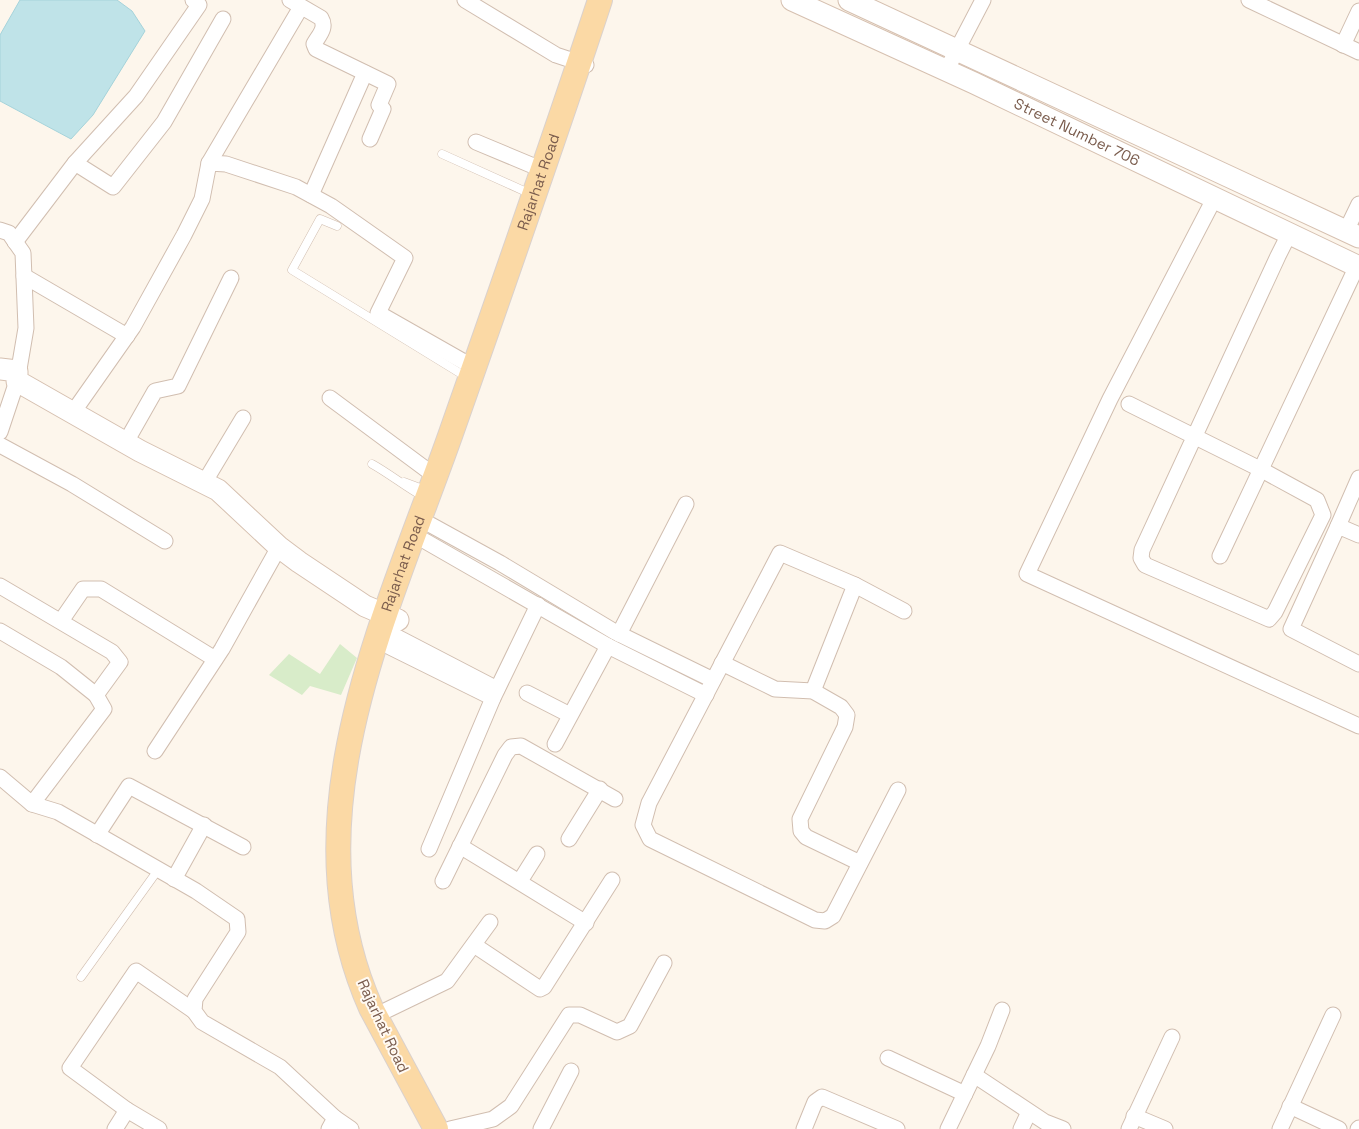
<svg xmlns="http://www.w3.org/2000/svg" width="1359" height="1129" viewBox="0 0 1359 1129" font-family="'Space Grotesk',sans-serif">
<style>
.green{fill:#d8ecc9}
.water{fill:#bfe3e8;stroke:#a5d3da}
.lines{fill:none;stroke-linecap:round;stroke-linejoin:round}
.lane-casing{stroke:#d1beb0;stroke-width:9}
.street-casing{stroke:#d1beb0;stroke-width:17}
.secondary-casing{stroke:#d6c0b0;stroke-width:23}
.primary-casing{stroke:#dad1cd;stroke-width:26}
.lane{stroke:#fff;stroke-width:8}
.street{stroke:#fff;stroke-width:15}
.secondary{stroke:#fff;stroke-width:21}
.primary{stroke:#fbd9a5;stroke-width:24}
.labels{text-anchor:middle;stroke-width:4;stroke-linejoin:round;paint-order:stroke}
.street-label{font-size:15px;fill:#7a5c4d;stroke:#fffaf3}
</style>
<rect width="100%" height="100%" fill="#fdf6ec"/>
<polygon class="green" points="340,644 357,658 341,695 310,686 302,695 269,675 289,654 320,674"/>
<polygon class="water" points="20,0 117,0 132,11 145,31 93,115 71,139 0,101 0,35"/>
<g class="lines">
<defs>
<g id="lane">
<polyline points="442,154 533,195"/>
<polyline points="337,226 320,219 292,270 468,378"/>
<path d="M 372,464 C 390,474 407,488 424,497"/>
<polyline points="404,482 428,491"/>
<polyline points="81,977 158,870"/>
</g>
<g id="street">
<path d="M 290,0 L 321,18 C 327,28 319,35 314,44 L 316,49 L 388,84 L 379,105 L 383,109 L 370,139"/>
<polyline points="465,0 556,55 586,65"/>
<polyline points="1249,0 1359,52"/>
<polyline points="1343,45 1359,11"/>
<polyline points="946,71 983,0"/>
<polyline points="476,142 543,170"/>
<polyline points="75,163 136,96 199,5 193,0"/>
<polyline points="209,163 301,7"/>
<polyline points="311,195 365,73"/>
<polyline points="1214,199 1110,399 1027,574 1359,726"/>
<polyline points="0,230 9,233 23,253 26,328 17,381 0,432"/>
<polyline points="1346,231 1359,204"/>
<polyline points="15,242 75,163 113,187 164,122 223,19"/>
<polyline points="24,276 127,336"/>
<polyline points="330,398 435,476"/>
<polyline points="1129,404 1260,469 1317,500 1323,515 1275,612 1269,619 1145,565 1141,558 1142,550 1278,256 1289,234"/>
<polyline points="74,411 133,327 184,235 202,199 209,163 226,164 296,187 331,206 405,258 378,313 473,367"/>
<polyline points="126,442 155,391 178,386 231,278"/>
<polyline points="0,445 72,484 165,541"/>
<polyline points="204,483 243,418"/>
<polyline points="431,525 500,563 615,632 713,680"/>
<polyline points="1338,526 1359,478"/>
<polyline points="1359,535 1338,526 1291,629 1359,664"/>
<polyline points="425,541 608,646 706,695"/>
<polyline points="1220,556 1357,266"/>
<polyline points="855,585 780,553 649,803 643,825 650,839 815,920 825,921 833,916 898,790"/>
<polyline points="0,586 112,652 120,662 96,695 104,709 32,804"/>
<polyline points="61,621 83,589 101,589 215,659"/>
<polyline points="0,631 61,667 96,695"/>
<polyline points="619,634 686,504"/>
<polyline points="393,635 497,689"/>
<polyline points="390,647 493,698"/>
<polyline points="722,663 775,689 813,691 841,707 847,715 845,727 800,819 801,831 806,837 860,863"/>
<polyline points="813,691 855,585 904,611"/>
<polyline points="527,693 570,715"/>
<polyline points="555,744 608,646"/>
<polyline points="155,751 222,649 279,547"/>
<polyline points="0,777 32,804 58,812 196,891 237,919 238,932 195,999 194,1011 202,1022 280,1067 335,1118 329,1129"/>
<polyline points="97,835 129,786 243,847"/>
<polyline points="569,839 600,789"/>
<polyline points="460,846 586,923"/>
<polyline points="429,849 493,698 538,605"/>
<polyline points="174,879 204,825"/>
<polyline points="443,881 505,755 511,747 521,746 615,799"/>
<polyline points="520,881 537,854"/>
<polyline points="474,945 540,989 544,987 612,880"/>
<polyline points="387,1010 447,981 490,922"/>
<polyline points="888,1058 965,1094"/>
<polyline points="974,1075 1045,1122 1063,1129"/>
<polyline points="1290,1106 1339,1129"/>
<polyline points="1134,1116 1165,1129"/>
<polyline points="335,1118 351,1129"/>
<polyline points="115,1129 127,1110"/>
<polyline points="159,1129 127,1110 70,1068 136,971 194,1011"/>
<polyline points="450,1129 493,1119 511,1106 569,1015 580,1015 617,1032 630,1026 664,963"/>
<polyline points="541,1129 571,1071"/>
<polyline points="804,1129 815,1102 822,1097 897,1129"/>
<polyline points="948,1129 988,1046 1002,1010"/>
<polyline points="1021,1129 1029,1112"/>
<polyline points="1129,1129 1172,1037"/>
<polyline points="1280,1129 1333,1015"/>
<polyline points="1358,1129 1359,1128"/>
</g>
<g id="secondary">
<path id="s1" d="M 792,0 L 974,83 L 1359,267"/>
<polyline points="849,0 1359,237"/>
<polyline points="0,369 17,371 17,381 140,451 218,490 279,547 299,562 365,606 398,620"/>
</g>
<g id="primary">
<path id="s2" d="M 436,1129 L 371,1008 C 286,817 386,617 450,436 C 501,291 552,146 600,0"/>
</g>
</defs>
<use href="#lane" class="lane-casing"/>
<use href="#street" class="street-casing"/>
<use href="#secondary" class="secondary-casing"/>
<use href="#primary" class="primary-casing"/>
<use href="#lane" class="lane"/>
<use href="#street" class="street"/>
<use href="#secondary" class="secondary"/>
<use href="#primary" class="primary"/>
</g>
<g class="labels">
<g class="street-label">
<text dy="5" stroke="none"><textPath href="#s1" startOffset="314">Street Number 706</textPath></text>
<text dy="5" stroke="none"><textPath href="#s2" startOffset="1000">Rajarhat Road</textPath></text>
<text dy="5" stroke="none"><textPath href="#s2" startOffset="595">Rajarhat Road</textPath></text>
<text transform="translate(383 1026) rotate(65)" y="5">Rajarhat Road</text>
</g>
</g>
</svg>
